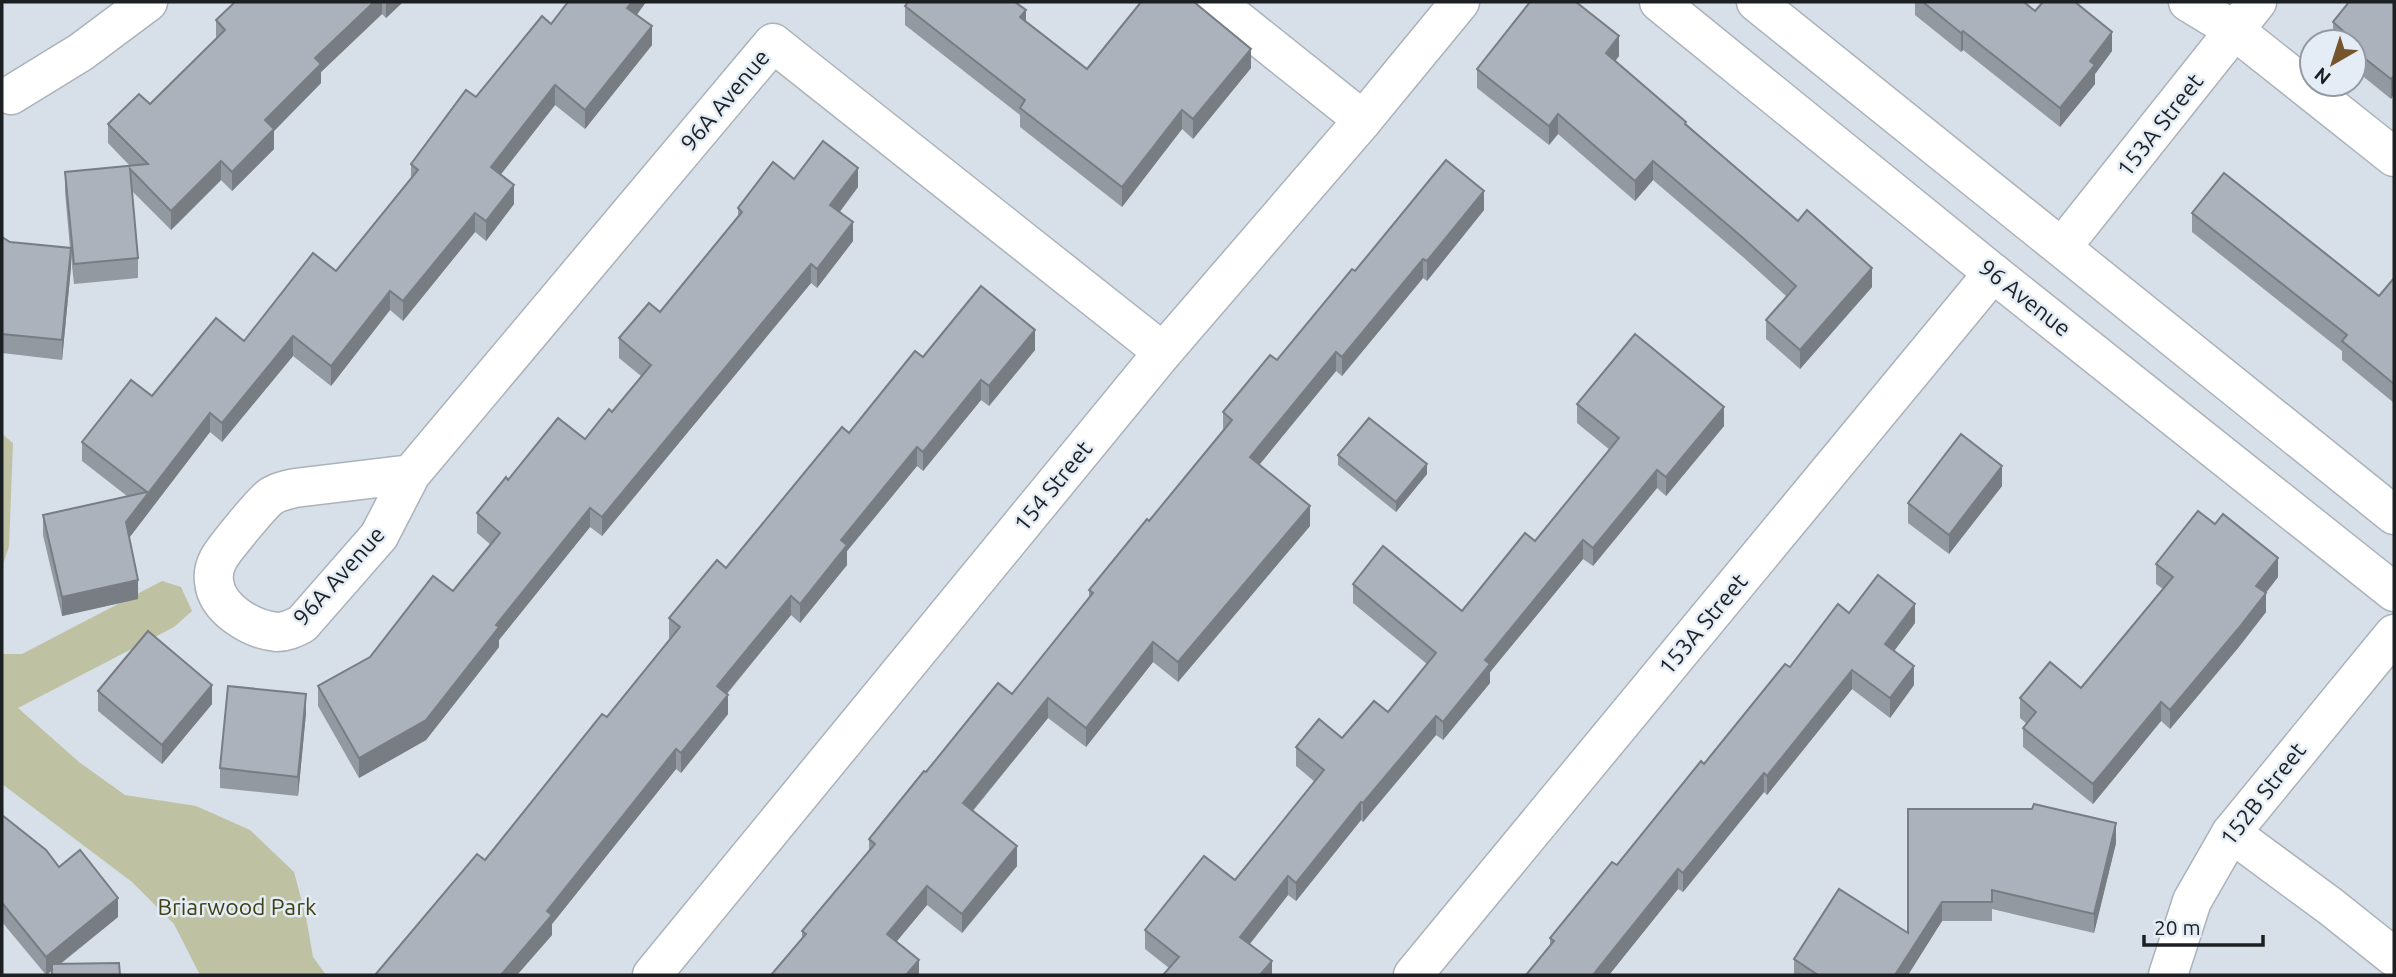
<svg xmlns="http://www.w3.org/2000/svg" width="2396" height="977" viewBox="0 0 2396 977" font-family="Ubuntu,sans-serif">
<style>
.green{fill:#bfc1a3}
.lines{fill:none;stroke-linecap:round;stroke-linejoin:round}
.minor-casing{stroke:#abb2bb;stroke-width:41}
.major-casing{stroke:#abb2bb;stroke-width:41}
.minor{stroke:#fff;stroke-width:38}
.major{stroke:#fff;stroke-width:38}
.wall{fill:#9399a1}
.shaded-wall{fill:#787d83}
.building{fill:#abb2bb;stroke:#787d83;stroke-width:2}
.labels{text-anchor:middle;stroke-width:5;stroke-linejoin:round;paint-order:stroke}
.street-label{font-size:23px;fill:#1d2023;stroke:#e4ecf6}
.park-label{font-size:23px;fill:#3f4112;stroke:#e4ecf6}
</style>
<rect width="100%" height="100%" fill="#d7dfe8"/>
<g class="green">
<polygon points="2,434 13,443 9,546 2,568"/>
<polygon points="162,581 181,587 192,611 174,627 18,708 79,762 125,795 196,806 250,830 294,872 306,917 313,957 326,975 200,975 174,924 132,882 2,784 2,654 22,654"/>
</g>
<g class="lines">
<defs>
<g id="minor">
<polyline points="1215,2 1363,120"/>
<polyline points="2188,2 2234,30 2394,157"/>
<polyline points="11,95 81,52 148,2"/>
<polyline points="2062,247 2257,2"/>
<path d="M 411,474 L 295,488 C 286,490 277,492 270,497 C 261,504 222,551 218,560 C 215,566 213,574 214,581 C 216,609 252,630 277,632 C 287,632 294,628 302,624 L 379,536 L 411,474 L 773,43 L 1163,352"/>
<polyline points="2231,833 2330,906 2394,957"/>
<polyline points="652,975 1163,352 1363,120 1460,2"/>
<polyline points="1413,975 1993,273"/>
<polyline points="2168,975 2192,901 2231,833 2394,634"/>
</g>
<g id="major">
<polyline points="1659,2 1993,273 2394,592"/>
<polyline points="1756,2 2394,515"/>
</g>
</defs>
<use href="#minor" class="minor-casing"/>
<use href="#major" class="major-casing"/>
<use href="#minor" class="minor"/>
<use href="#major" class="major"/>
</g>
<g class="wall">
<polygon points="235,2 403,2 386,18 382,14 321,72 321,83 274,131 274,149 232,191 221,180 171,230 132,191 138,258 138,278 74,284 71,257 71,267 62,360 2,353 2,237 10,242 70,248 65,192 65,172 130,166 108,143 108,124 150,104 216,39 216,20"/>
<polygon points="646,2 637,15 652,45 585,129 555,105 500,175 514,204 486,241 475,232 403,321 390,310 331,386 293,356 222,442 210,432 129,538 138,599 62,616 43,535 43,515 127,496 82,461 82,442 152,396 244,341 336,271 411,180 411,164 476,97 551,24"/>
<polygon points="1915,2 2024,2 2035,11 2112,51 2095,74 2095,84 2060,127 1963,50 1961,52 1915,15"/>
<polygon points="2394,2 2391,99 2354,69 2354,42 2333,42 2333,22"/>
<polygon points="905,6 1026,21 1087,69 1251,68 1193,139 1182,129 1122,207 1020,127 1020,115 905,25"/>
<polygon points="1619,56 1615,61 1872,287 1800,369 1766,339 1766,320 1786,296 1743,257 1653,180 1635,201 1558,134 1549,145 1477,88 1477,69"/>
<polygon points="794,179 858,187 840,212 853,241 817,288 811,283 602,536 590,527 499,640 499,647 426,740 359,778 318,706 318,686 370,657 453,591 491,545 477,533 477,513 585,439 612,412 641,376 619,358 619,338 660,312 738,217 738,208"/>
<polygon points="1484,210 1427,281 1423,278 1342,376 1336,371 1259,465 1310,526 1178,682 1153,662 1086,747 1048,718 973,811 1017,866 962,933 927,905 896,942 919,975 802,939 802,931 869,851 869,839 926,772 1012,694 1089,598 1089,590 1149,521 1223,431 1223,412 1277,360 1355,271"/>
<polygon points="2192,213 2379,296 2394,278 2394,403 2342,360 2342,351 2192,232"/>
<polygon points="1035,350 989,406 981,400 923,471 917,466 847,551 847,565 800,623 791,615 727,694 728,714 681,773 676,769 552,924 552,935 517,975 375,975 485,860 607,717 671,639 669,638 669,618 726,568 849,433 923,357"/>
<polygon points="1577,404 1724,426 1666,496 1657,488 1593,566 1583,559 1490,672 1490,683 1443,740 1436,735 1363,822 1361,820 1296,901 1288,895 1250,944 1272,975 1169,968 1145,949 1145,930 1235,880 1315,782 1296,766 1296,747 1342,738 1388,712 1427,664 1353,603 1353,584 1462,611 1535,541 1610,450 1577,423"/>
<polygon points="1338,455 1427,474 1396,512 1338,465"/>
<polygon points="2002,486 1949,554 1908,523 1908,503"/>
<polygon points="2156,564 2278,577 2266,593 2266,612 2238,648 2170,729 2161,721 2093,804 2023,747 2023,728 2027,724 2020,718 2020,698 2081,688 2163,589 2156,584"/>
<polygon points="1849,613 1915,623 1894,651 1914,685 1890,718 1852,689 1767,795 1764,792 1683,892 1678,889 1609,975 1526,975 1550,946 1550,938 1617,865 1704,764 1790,667"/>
<polygon points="98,691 212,704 162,764 98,711"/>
<polygon points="306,713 298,796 220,788 220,768"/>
<polygon points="1908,809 2116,843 2094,933 1992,909 1992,921 1942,921 1908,975 1794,975 1794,959 1908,933"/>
<polygon points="2,815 59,867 118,917 47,975 46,975 2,922"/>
</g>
<g class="shaded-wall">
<polygon points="374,2 382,2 382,14 321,72 321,83 274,131 274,149 232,191 232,172 265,120 315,58"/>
<polygon points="386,2 403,2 386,18"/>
<polygon points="632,2 646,2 627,27 627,8"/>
<polygon points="1026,10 1026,30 1020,17"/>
<polygon points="652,26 652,45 585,129 585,110"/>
<polygon points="1963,31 1963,50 1961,52 1961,33"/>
<polygon points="2112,32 2112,51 2095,74 2095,84 2060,127 2060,108 2090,61"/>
<polygon points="1619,36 1619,56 1606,73 1606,53"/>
<polygon points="1251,49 1251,68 1193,139 1193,119"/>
<polygon points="2394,76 2394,95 2391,99 2391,79"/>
<polygon points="555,85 555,105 491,187 491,167"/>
<polygon points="1182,110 1182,129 1122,207 1122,187"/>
<polygon points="1558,114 1558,134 1549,145 1549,126"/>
<polygon points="221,161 221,180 171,230 171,211"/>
<polygon points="1653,161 1653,180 1635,201 1635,181"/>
<polygon points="858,168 858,187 830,224 830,205"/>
<polygon points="514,185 514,204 486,241 486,221"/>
<polygon points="1484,191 1484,210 1427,281 1427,261"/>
<polygon points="475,213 475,232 403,321 403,301"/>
<polygon points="853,222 853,241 817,288 817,269"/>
<polygon points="71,248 71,267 62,360 62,340"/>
<polygon points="1423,259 1423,278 1342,376 1342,357"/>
<polygon points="811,264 811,283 602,536 602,517"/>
<polygon points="1872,268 1872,287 1800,369 1800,350"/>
<polygon points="390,291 390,310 331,386 331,366"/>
<polygon points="1035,330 1035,350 989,406 989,386"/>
<polygon points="293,336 293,356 222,442 222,423"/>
<polygon points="1336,352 1336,371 1250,476 1250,457"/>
<polygon points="981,380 981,400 923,471 923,452"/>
<polygon points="1724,407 1724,426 1666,496 1666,477"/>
<polygon points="210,413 210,432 126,542 126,522"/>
<polygon points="917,447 917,466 847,551 847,565 800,623 800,604 841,540"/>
<polygon points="1427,464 1427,474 1396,512 1396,502"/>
<polygon points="2002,466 2002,486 1949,554 1949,535"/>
<polygon points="1657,470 1657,488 1593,566 1593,548"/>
<polygon points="1310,506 1310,526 1178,682 1178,662"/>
<polygon points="590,508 590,527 499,640 499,647 426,740 359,778 359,758 496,625"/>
<polygon points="1583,540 1583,559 1490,672 1490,683 1443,740 1443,722 1485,660"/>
<polygon points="2278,558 2278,577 2256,605 2256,586"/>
<polygon points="138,580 138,599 62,616 62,597"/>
<polygon points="2266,593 2266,612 2238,648 2170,729 2170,710"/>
<polygon points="791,596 791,615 717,705 717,686"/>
<polygon points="1915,604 1915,623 1885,663 1885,644"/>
<polygon points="1153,642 1153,662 1086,747 1086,728"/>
<polygon points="1914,666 1914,685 1890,718 1890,698"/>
<polygon points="1852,670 1852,689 1767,795 1767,776"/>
<polygon points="212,685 212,704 162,764 162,745"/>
<polygon points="306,694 306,713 298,796 298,777"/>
<polygon points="728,695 728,714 681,773 681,753"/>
<polygon points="1048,698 1048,718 963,822 963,803"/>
<polygon points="2161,702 2161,721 2093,804 2093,784"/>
<polygon points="1436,716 1436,735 1363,822 1363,803"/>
<polygon points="676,749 676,769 552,924 552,935 517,975 501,975 547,911"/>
<polygon points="1764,773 1764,792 1683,892 1683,873"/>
<polygon points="1361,802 1361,820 1296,901 1296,883"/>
<polygon points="2116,823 2116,843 2094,933 2094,914"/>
<polygon points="1017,846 1017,866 962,933 962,914"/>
<polygon points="1678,869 1678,889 1609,975 1593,975"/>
<polygon points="1288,876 1288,895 1240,956 1240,937"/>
<polygon points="927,886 927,905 887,953 887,934"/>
<polygon points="118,898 118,917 46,975 46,957"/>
<polygon points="1942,902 1942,921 1908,975 1895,975"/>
<polygon points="919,960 919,975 906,975"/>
<polygon points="1272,961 1272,975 1260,975"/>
</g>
<g class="building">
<polygon points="235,2 374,2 315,58 321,64 265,120 274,129 232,172 221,161 171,211 130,169 138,258 74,264 65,172 148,164 108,124 139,94 150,104 225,30 216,20"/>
<polygon points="568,2 632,2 627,8 652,26 585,110 555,85 491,167 514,185 486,221 475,213 403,301 390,291 331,366 293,336 222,423 210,413 126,522 138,580 62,597 43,515 147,492 82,442 131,380 152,396 216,318 244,341 313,253 336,271 418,170 411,164 466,90 476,97 542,16 551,24"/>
<polygon points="908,2 1015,2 1026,10 1020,17 1087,69 1141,2 1194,2 1251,49 1193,119 1182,110 1122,187 1020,108 1025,100 905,6"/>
<polygon points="1530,2 1576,2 1619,36 1606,53 1686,122 1685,124 1798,221 1807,210 1872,268 1800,350 1766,320 1796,286 1743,238 1653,161 1635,181 1558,114 1549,126 1477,69"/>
<polygon points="1923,2 2024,2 2035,11 2043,2 2075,2 2112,32 2090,61 2095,65 2060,108 1963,31 1961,33"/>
<polygon points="2349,2 2394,2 2394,76 2391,79 2354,50 2354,42 2344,42 2349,36 2333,22"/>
<polygon points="823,141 858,168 830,205 853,222 817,269 811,264 602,517 590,508 496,625 499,627 426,720 359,758 318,686 370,657 433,576 453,591 500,533 477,513 506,477 508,480 558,418 585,439 609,409 612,412 651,365 619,338 649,303 660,312 742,212 738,208 773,162 794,179"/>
<polygon points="1446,160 1484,191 1427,261 1423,259 1342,357 1336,352 1250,457 1310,506 1178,662 1153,642 1086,728 1048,698 963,803 1017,846 962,914 927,886 887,934 919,960 906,975 771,975 806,934 802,931 875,844 869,839 924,771 926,772 998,683 1012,694 1093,593 1089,590 1147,519 1149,521 1232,420 1223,412 1270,355 1277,360 1352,269 1355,271"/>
<polygon points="2224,173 2379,296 2394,278 2394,384 2342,341 2347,335 2192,213"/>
<polygon points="2,237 10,242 71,248 62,340 2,334"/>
<polygon points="981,286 1035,330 989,386 981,380 923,452 917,447 841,540 847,545 800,604 791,596 717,686 728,695 681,753 676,749 547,911 552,915 501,975 375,975 477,854 485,860 602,714 607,717 680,627 669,618 717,560 726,568 842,427 849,433 915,351 923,357"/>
<polygon points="1635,334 1724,407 1666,477 1657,470 1593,548 1583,540 1485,660 1490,664 1443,722 1436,716 1363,803 1361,802 1296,883 1288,876 1240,937 1272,961 1260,975 1163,975 1179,957 1145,930 1204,856 1235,880 1324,770 1296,747 1319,719 1342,738 1374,701 1388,712 1436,653 1353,584 1383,546 1462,611 1525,533 1535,541 1619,438 1577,404"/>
<polygon points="1369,418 1427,464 1396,502 1338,455"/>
<polygon points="1961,434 2002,466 1949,535 1908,503"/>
<polygon points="2198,511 2215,524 2223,514 2278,558 2256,586 2266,593 2238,629 2170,710 2161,702 2093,784 2023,728 2036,712 2020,698 2050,662 2081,688 2173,577 2156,564"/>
<polygon points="1878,575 1915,604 1885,644 1914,666 1890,698 1852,670 1767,776 1764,773 1683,873 1678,869 1593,975 1526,975 1554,941 1550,938 1612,862 1617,865 1701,761 1704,764 1785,664 1790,667 1838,604 1849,613"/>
<polygon points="148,631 212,685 162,745 98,691"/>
<polygon points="228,686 306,694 298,777 220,768"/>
<polygon points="2034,804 2116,823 2094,914 1992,890 1992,902 1942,902 1895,975 1818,975 1794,959 1839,889 1908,933 1908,809 2032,809"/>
<polygon points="2,815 46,850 59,867 80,850 118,898 46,957 2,903"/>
<polygon points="119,963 120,975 52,975 52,964"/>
</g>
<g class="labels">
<g class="street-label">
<text transform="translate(725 100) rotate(-50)" y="8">96A Avenue</text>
<text transform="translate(2160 125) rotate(-52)" y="8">153A Street</text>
<text transform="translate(2025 298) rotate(38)" y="8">96 Avenue</text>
<text transform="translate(1053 486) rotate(-51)" y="8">154 Street</text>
<text transform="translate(339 576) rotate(-48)" y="8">96A Avenue</text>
<text transform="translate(1703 624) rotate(-50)" y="8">153A Street</text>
<text transform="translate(2263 794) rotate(-52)" y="8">152B Street</text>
</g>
<g class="park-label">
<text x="237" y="915">Briarwood Park</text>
</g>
</g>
<rect width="2396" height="977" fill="none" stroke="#1d2023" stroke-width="7"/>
<g transform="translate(2333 63) rotate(219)"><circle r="33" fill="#e4ecf6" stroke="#949aa2" stroke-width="2"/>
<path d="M0-5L12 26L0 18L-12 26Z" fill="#75562c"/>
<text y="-10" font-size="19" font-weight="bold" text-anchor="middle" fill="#1d2023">N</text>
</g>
<path d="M2144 935v10h119v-10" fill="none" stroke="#1d2023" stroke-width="3.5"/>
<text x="2154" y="935" font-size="21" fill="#1d2023" stroke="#e4ecf6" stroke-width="5" paint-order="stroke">20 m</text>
</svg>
